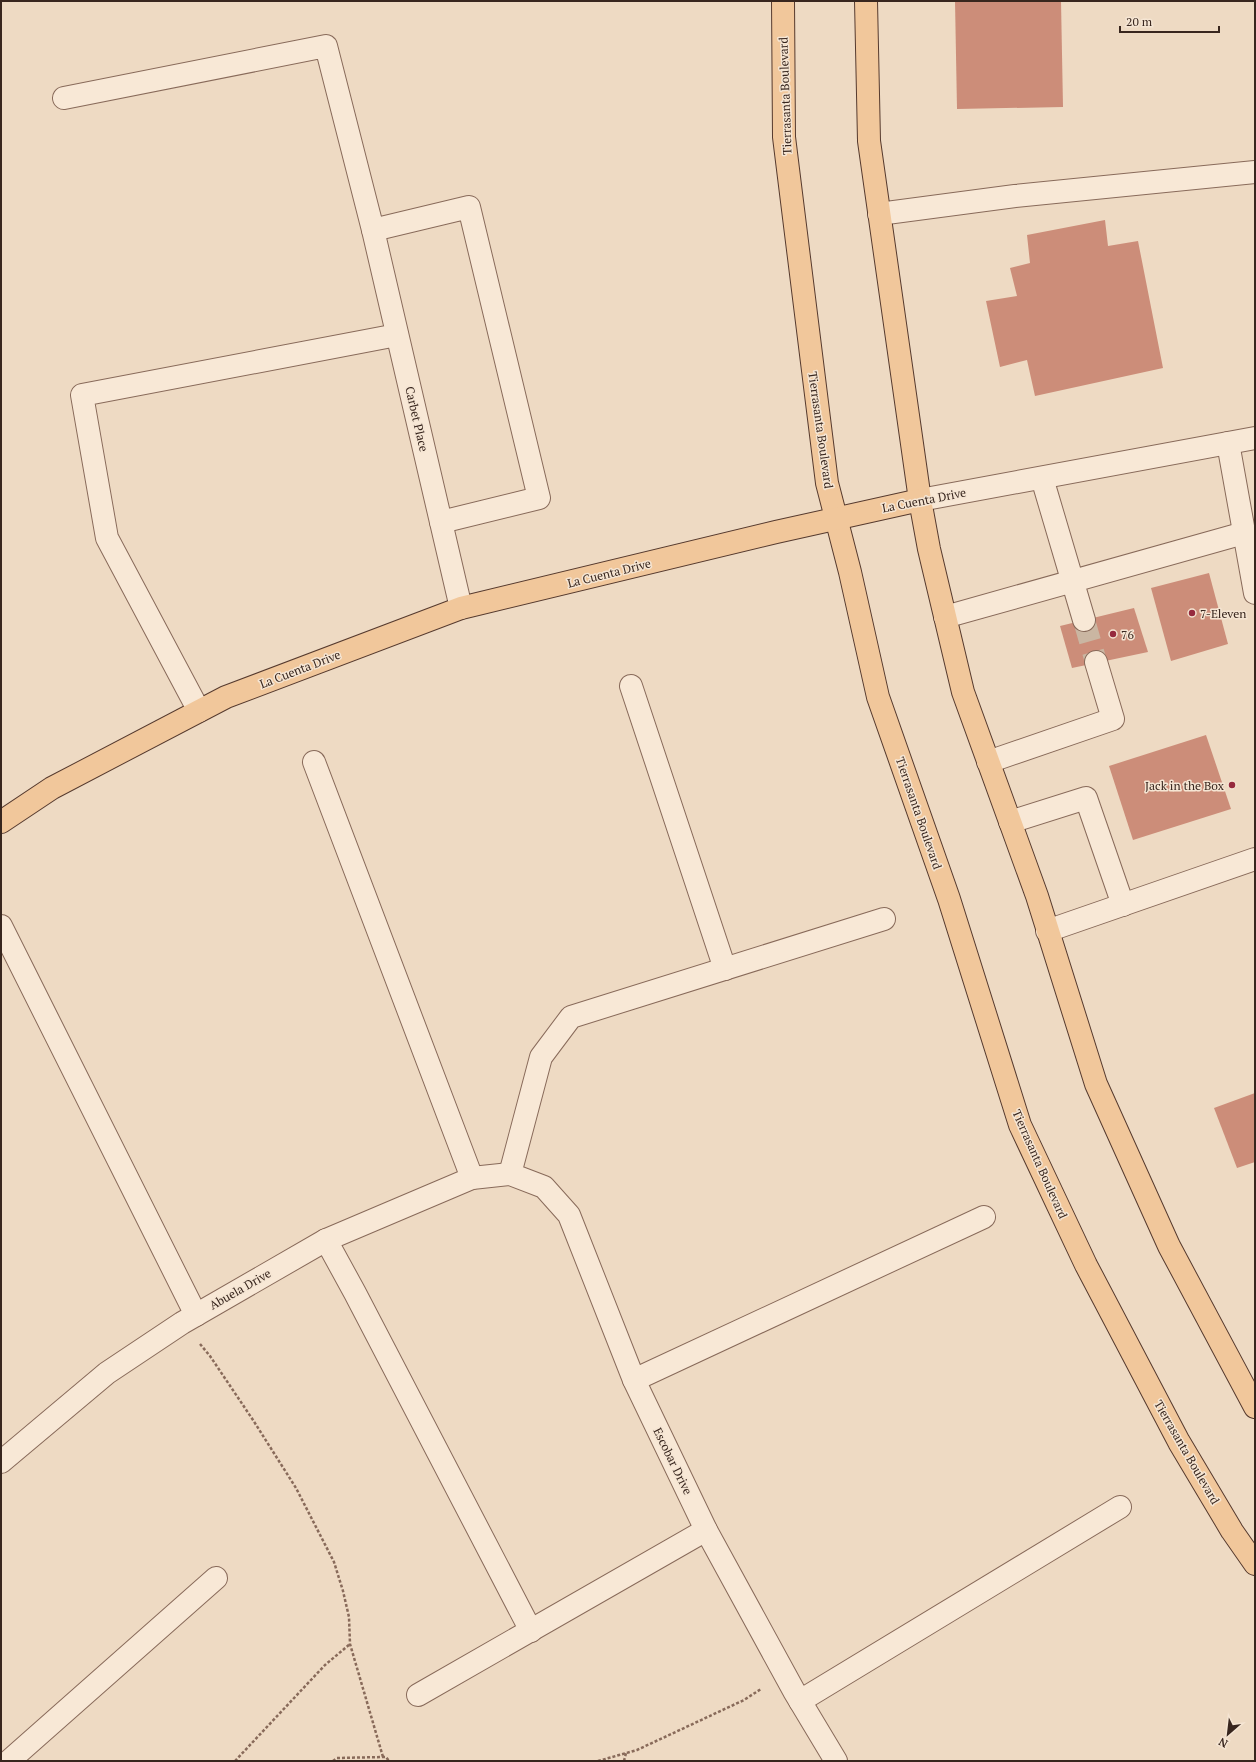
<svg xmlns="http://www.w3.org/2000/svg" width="1256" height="1762" font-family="'PT Serif',serif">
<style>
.building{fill:#cc8d79}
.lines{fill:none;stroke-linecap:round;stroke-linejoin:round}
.minor-tunnel{stroke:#cab6a2;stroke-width:22;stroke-dasharray:22 11;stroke-linecap:butt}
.minor-casing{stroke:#886a5a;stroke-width:24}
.major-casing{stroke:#563a2e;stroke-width:24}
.path{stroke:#886a5a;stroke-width:2.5;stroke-dasharray:3 2;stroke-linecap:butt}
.minor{stroke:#f8e8d6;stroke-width:22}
.major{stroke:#f1c79b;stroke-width:22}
.poi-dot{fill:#962a3e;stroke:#f5e5d3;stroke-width:1.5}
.labels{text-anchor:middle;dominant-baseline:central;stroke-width:3;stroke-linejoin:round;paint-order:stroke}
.street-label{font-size:12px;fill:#38261e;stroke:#f5e5d3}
.poi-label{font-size:12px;fill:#38261e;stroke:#f5e5d3;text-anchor:start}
</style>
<rect width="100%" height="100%" fill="#eedac3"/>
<!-- building -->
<g class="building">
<path d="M955,1H1061L1063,107L957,109Z"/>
<path d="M1105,220L1108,246L1138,241L1163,368L1035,396L1027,360L1000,367L986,301L1017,296L1010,268L1030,263L1027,235Z"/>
<path d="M1209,573L1228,644L1171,661L1151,588Z"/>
<path d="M1134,608L1148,652L1072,668L1060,626Z"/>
<path d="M1206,735L1231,809L1133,840L1109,766Z"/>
<path d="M1255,1093V1162L1237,1168L1214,1108Z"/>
</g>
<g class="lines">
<!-- minor-tunnel -->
<path class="minor-tunnel" d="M1084,620L1096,662"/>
<!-- minor casing -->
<g class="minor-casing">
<g id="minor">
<path d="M64,98L326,46L373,230L461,608"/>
<path d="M879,214L1015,196L1255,172"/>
<path d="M373,230L469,207L539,498L441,522"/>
<path d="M1228,443L1255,593"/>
<path d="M1042,478L1084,620"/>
<path d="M920,500L1255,438"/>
<path d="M945,617L1244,533"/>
<path d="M631,686L725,969"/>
<path d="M199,711L107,538L82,395L397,335"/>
<path d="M314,762L472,1178"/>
<path d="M988,762L1113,719L1096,662"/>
<path d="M1010,822L1086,798L1123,905"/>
<path d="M1,926L196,1315"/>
<path d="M1047,931L1255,859"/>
<path d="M510,1174L541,1057L571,1017L884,919"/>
<path d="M326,1240L355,1293L531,1631"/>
<path d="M634,1380L984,1217"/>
<path d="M1,1462L107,1373L182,1323L326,1240L472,1178L510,1174L544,1187L569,1215L634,1380L706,1530L794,1691L836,1761"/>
<path d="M418,1695L706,1530"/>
<path d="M800,1701L1120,1507"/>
<path d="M9,1761L216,1578"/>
</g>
</g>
<!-- major casing -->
<g class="major-casing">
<g id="major">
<path d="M783,1L784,137L827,483L850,572L878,697L949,899L1020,1125L1086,1265L1179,1442L1232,1531L1255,1564"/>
<path d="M866,1L869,141L920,500L929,549L963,692L1037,896L1096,1084L1169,1246L1255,1407"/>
<path d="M1,822L52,788L226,697L461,608L776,532L920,500"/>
</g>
</g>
<!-- path -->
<g class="path">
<path d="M200,1344L210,1356L253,1420L296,1488L334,1562L343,1591L349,1617L350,1644L383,1757"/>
<path d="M235,1761L325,1665L350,1644"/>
<path d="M333,1761L337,1758L383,1757H386L389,1761"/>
<path d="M598,1761L637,1750L744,1700L761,1689"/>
<path d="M624,1761L626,1753"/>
</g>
<!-- minor -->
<use href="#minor" class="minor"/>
<!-- major -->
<use href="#major" class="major"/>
</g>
<!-- markers -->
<g class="poi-dot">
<circle cx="1192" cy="613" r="4"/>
<circle cx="1113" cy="634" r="4"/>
<circle cx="1232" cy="785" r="4"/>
</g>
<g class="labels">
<!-- street labels -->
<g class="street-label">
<text transform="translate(785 96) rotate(-92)">Tierrasanta Boulevard</text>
<text transform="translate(417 419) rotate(77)">Carbet Place</text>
<text transform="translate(821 430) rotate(82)">Tierrasanta Boulevard</text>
<text transform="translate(924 500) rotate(-11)">La Cuenta Drive</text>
<text transform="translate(609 573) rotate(-14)">La Cuenta Drive</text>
<text transform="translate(300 669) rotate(-21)">La Cuenta Drive</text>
<text transform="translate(919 813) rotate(71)">Tierrasanta Boulevard</text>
<text transform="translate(1040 1164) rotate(66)">Tierrasanta Boulevard</text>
<text transform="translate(240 1289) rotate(-30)">Abuela Drive</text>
<text transform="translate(1187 1452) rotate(60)">Tierrasanta Boulevard</text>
<text transform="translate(673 1461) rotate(64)">Escobar Drive</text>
</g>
<!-- poi labels -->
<g class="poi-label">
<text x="1200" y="613">7-Eleven</text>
<text x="1121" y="634">76</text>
<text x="1224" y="785" text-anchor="end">Jack in the Box</text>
</g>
</g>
<!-- border -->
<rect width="1256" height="1762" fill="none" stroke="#38261e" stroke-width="4"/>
<!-- north arrow -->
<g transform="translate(1228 1734) rotate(208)" stroke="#f5e5d3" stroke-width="3" paint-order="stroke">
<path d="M0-3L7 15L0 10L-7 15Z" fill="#38261e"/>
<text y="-6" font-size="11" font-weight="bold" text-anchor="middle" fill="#38261e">N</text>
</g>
<!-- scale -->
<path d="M1120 26v6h99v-6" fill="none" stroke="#38261e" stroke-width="2"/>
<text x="1126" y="26" font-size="12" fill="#38261e" stroke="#f5e5d3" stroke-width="3" paint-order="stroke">20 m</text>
</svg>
